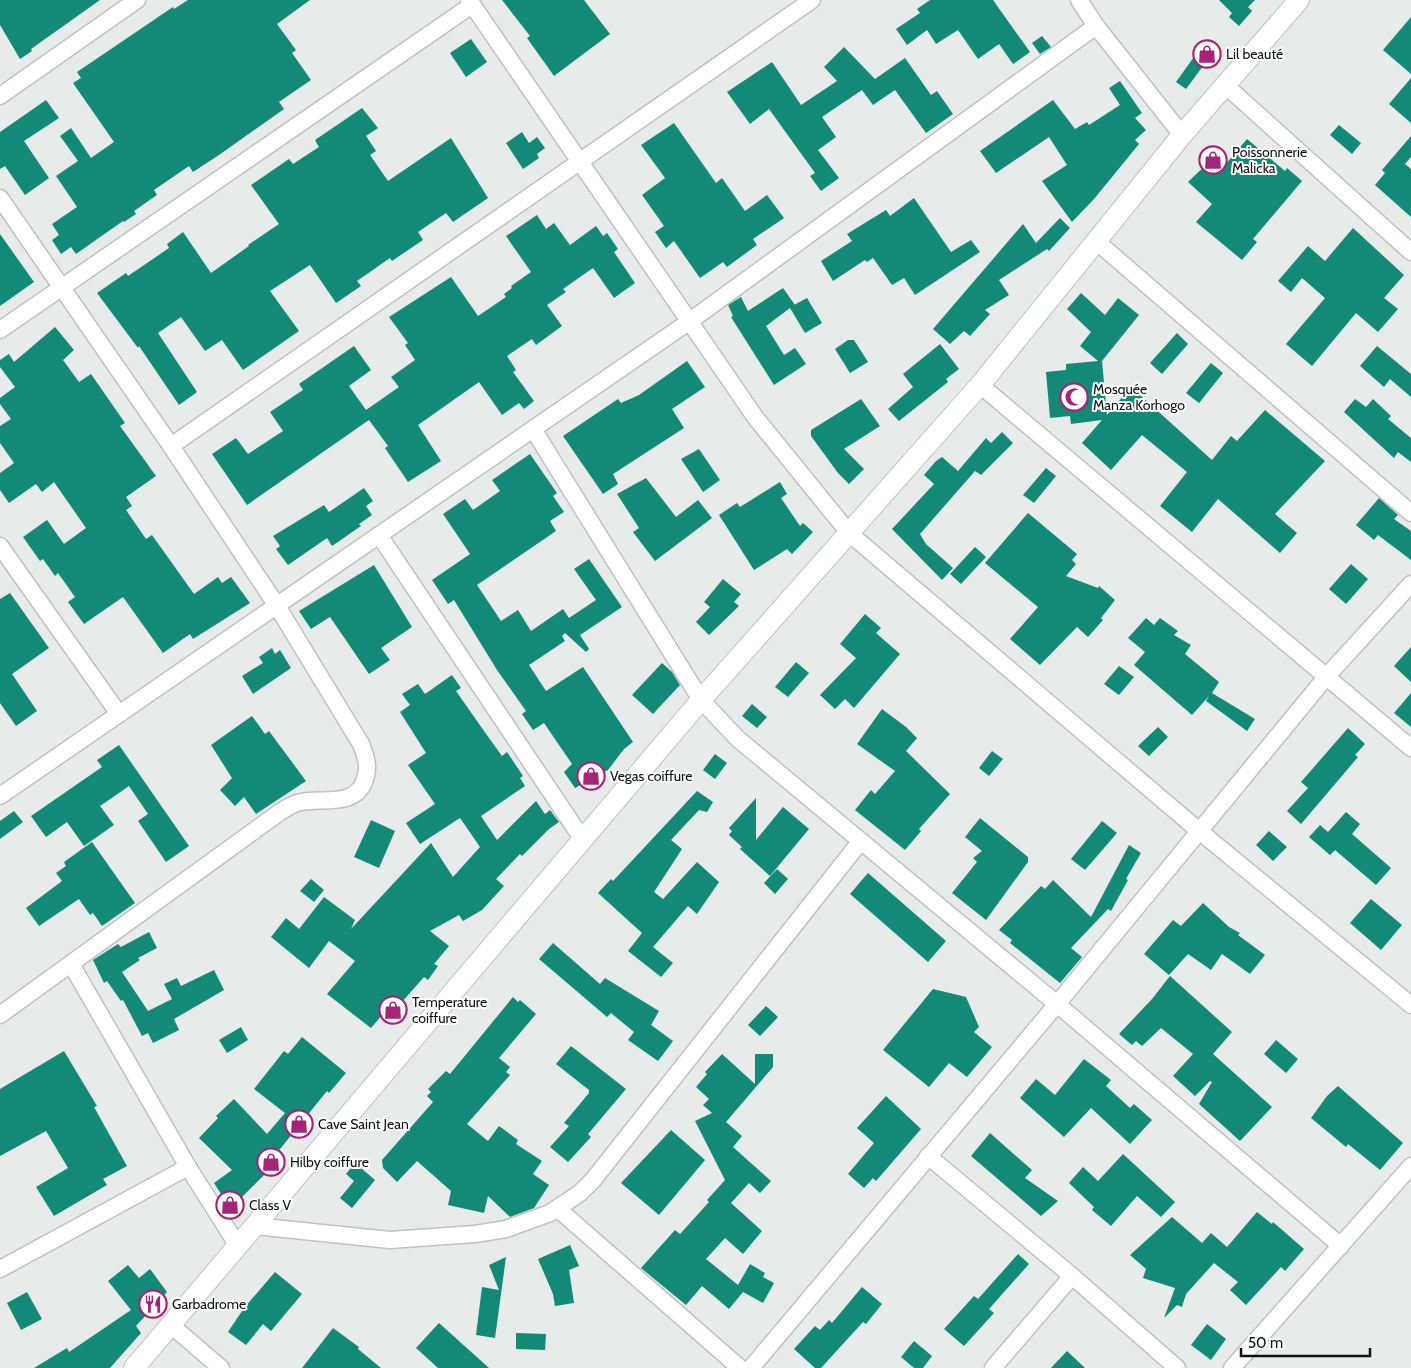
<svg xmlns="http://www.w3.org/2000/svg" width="1411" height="1368" font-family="Cabin,sans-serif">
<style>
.building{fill:#138a78}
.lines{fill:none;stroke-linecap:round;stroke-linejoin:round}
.minor-casing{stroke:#bec2c1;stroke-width:19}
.tertiary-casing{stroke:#bec2c1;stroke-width:22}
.minor{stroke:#fff;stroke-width:16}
.tertiary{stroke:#fff;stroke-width:20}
.labels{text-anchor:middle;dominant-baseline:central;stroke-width:4;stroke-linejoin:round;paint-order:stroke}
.poi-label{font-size:14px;fill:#0f1110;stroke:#fff;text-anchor:start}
</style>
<rect width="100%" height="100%" fill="#e7ebea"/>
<!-- building -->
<g class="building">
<path d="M0,0H100L31,49L32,51L20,59L0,25Z"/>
<path d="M188,0H310L277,24L296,50L292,53L311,80L279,102L284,109L219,155L193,172L189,166L154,190L157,195L134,211L136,214L124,222L123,221L76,254L71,247L61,254L52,240L59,235L52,224L77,207L56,176L78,161L60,136L71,128L91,158L114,142L73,83L81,78L77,72L173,7L174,9Z"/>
<path d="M502,0H584L610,34L554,76L527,38L530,36Z"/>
<path d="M930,0H993L1030,52L1013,64L999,44L978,59L958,30L936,44L927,30L907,45L896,29L920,13L917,9Z"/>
<path d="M1219,0H1255L1248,7L1252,11L1239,26L1229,17L1232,13Z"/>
<path d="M1411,17V74L1383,50Z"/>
<path d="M1042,36L1051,47L1040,54L1032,43Z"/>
<path d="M471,39L487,62L466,77L450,53Z"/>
<path d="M1204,43L1215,50L1186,89L1176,82Z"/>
<path d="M844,47L875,79L905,58L931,95L937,91L953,114L926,133L895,90L873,105L862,90L822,117L836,137L818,150L839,178L821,191L810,176L815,173L769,109L750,124L727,92L772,62L801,105L837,81L824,67Z"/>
<path d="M1411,78V123L1389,104Z"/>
<path d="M1120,81L1142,113L1135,118L1146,130L1135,140L1139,144L1094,199L1072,222L1042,181L1067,165L1049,137L996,173L980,151L1053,100L1075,129L1087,122L1089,125L1120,105L1109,88Z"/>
<path d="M46,100L59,118L24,141L49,178L25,195L5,166L0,169V132Z"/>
<path d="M362,108L378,128L366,136L376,151L370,155L388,181L451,138L488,198L453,222L446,213L418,232L423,240L392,261L390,258L357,281L361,286L336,303L310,265L270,291L299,331L243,370L222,340L205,351L181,317L158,333L197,392L179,405L139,346L138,348L97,293L126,273L128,276L169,248L167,244L183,232L211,273L249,246L248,245L279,224L251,185L289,159L293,164L319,147L315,140Z"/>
<path d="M674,123L716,183L722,178L745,211L767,195L784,218L753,239L757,245L727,267L723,262L700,278L674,241L666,248L655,232L664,226L642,195L665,178L641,145Z"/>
<path d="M1339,125L1361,143L1352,154L1330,135Z"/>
<path d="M522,132L529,143L537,137L545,148L537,154L539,158L523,169L506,143Z"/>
<path d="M1411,136V157L1405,164L1411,169V217L1375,185L1385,173L1382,170Z"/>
<path d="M1247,139L1285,171L1287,168L1302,181L1253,239L1257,242L1242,260L1196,222L1212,204L1188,182L1214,157L1224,166Z"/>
<path d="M914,198L951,252L971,240L980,252L915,295L904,278L892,285L873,258L867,262L865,260L833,281L821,261L852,241L847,234L886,210L890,216Z"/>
<path d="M537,215L546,229L554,223L570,245L596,226L603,236L607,233L618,249L614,252L635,283L614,298L593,268L563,289L566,292L547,305L562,326L536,345L532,339L507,356L516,370L513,372L534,401L524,409L519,403L502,415L479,382L418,425L441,461L408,482L385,448L388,446L369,420L247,505L212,454L236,438L248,454L283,431L270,412L303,390L299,384L354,346L371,370L349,386L366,410L399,387L391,377L415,360L405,345L408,343L389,317L451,277L478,316L506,297L504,294L512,288L511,286L531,272L506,236Z"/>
<path d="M1060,218L1070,228L1049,251L1047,249L999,280L1009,295L985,310L990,314L970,336L964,331L950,344L933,329L1023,224L1036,243Z"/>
<path d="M1353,228L1404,275L1384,298L1398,309L1378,332L1356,313L1312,366L1286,344L1325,298L1302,278L1291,292L1278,281L1308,246L1325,261Z"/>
<path d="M0,234L34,282L0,306Z"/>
<path d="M783,288L795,305L792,306L807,298L822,323L805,333L790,308L766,326L784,355L795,348L806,364L774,385L731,317L733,316L728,305L741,297L748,311Z"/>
<path d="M1081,293L1105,315L1118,298L1139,315L1102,361L1107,415L1131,387L1212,460L1231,436L1237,441L1265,410L1325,461L1275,514L1297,533L1280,553L1218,499L1192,532L1160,506L1187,472L1142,435L1111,470L1082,443L1102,420L1071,424L1070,416L1050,418L1046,372L1066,370V364L1098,361L1080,346L1091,332L1067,309Z"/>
<path d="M55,327L74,350L63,360L79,382L91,374L125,423L120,426L156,476L126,497L132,506L126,510L146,539L152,535L194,594L218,577L222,583L231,577L250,603L193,639L190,634L163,653L123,597L84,624L68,602L75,597L58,573L55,576L43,559L40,561L23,537L47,520L64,544L86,528L54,482L42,492L36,484L9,503L0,490V473L14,463L0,443V426L11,419L0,404V398L15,387L0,367V360L9,354L14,362Z"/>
<path d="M1177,333L1188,344L1162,374L1150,363Z"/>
<path d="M848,340H854L868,362L850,373L835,349Z"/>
<path d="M940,344L959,369L946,379L948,382L899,421L888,409L913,387L903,374Z"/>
<path d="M1377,346L1411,374V397L1390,379L1384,387L1360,366Z"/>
<path d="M687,361L705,387L672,409L684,428L613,474L618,484L603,494L563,436L618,399L621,403L639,395Z"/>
<path d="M1211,363L1223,373L1199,403L1186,393Z"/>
<path d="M861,399L880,426L844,449L864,469L849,484L838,473L811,436V430Z"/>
<path d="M1355,399L1366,407L1373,399L1391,416L1388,419L1411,438V462L1398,452L1394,458L1344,412Z"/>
<path d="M1002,432L1013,443L981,475L975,471L920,534L926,544L953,568L942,580L892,529L934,484L924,475L936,461L942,457L958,471L986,438L991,443Z"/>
<path d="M699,449L720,480L703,492L681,459Z"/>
<path d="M530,454L557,493L553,496L564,512L550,521L556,531L477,585L501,621L518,610L531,631L563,609L569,618L596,600L574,569L589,559L622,607L580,635L589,649L586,652L565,633L562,636L565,641L529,665L546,691L583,667L633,742L624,749L608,770L575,788L564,772L572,764L544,723L533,730L522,714L526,711L497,670L454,600L448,604L432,580L470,554L443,514L465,499L473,510L500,491L492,480Z"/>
<path d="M1046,468L1056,476L1034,503L1023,495Z"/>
<path d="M646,478L676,517L698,500L712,518L655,561L633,532L639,528L617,494Z"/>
<path d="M780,482L787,494L781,498L800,526L803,523L813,532L792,554L787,549L754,570L719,515L737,503L740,507Z"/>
<path d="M364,488L373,501L366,506L372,515L359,524L361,526L332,546L327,538L288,565L276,549L280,546L273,536L324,505L329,512Z"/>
<path d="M1379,498L1398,515L1394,519L1411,531V560L1378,535L1374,540L1356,525Z"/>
<path d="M1028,513L1077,554L1072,560L1076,564L1066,576L1098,588L1099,586L1115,600L1101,618L1103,620L1088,637L1077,627L1040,665L1010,639L1038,607L985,563Z"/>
<path d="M975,547L986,557L961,584L950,574Z"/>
<path d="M1351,564L1368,579L1346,604L1329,589Z"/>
<path d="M374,565L412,627L381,648L390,660L369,674L330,617L311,629L299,611Z"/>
<path d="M723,579L741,594L734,602L739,606L709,635L696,622L710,607L704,602Z"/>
<path d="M10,593L49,648L12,674L37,711L16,726L0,703V599Z"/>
<path d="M865,614L881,628L876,633L900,654L854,708L845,699L835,709L820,695L856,658L840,644Z"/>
<path d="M1146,618L1154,625L1160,618L1178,631L1174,635L1191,645L1185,654L1219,682L1212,693L1255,719L1247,731L1206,701L1209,696L1192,715L1134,665L1145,652L1128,638Z"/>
<path d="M1411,647V682L1394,666Z"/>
<path d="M272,648L275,654L280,650L291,668L253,694L242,676L263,663L259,657Z"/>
<path d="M796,662L809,673L788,697L775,687Z"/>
<path d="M662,663L672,672L680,685L653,714L632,695Z"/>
<path d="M1119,666L1134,677L1119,695L1104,684Z"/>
<path d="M452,675L461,688L456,691L484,731L502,756L507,752L523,776L520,778L525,786L481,816L497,840L536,801L545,814L550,810L559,822L549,829L522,856L520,854L496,879L504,886L482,910L463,921L459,915L430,931L449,946L434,964L438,966L428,980L424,977L401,1003L396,999L371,1028L327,994L355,961L329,941L309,968L271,937L286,918L299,929L324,897L355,920L351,929L431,843L453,877L480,847L460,818L420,844L406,823L435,804L408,765L426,753L400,712L410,705L402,694L418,684L425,694Z"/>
<path d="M1411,693V727L1394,713Z"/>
<path d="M752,704L767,717L757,728L742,716Z"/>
<path d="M882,709L906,727L917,738L906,751L950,794L919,829L921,831L905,850L855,810L871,790L875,794L895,771L857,744Z"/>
<path d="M252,716L265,734L269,731L306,781L256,814L244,797L235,806L220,790L232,778L211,745Z"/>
<path d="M1158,727L1168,737L1149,756L1138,746Z"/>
<path d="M1348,728L1365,744L1355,755L1358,757L1301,824L1287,811L1308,788L1301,782Z"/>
<path d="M119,745L189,846L166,862L138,821L148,814L129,786L100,806L114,825L84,846L67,822L46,837L31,816L102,767L97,760Z"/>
<path d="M992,751L1003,759L989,776L979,768Z"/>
<path d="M715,754L727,763L715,779L703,770Z"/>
<path d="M697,791L713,802L707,812L699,810L671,840L682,849L654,892L663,899L697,862L719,882L697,914L688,906L653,947L673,963L661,977L628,951L642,933L598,893L611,879L613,881Z"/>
<path d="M756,798V840L783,807L809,829L770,876L740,849L742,847L729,835L732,831L729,828Z"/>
<path d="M14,811L23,822L0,839V821Z"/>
<path d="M1346,812L1360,824L1352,834L1391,868L1376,885L1335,850L1330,855L1309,837L1320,825L1328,832Z"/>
<path d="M980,818L1028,857V862L986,920L952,893L977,862L973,858L982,851L965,837Z"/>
<path d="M371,820L395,831L379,868L354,857Z"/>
<path d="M1102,821L1117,833L1085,870L1071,859Z"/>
<path d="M1269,831L1287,847L1273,861L1256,845Z"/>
<path d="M92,842L135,903L102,926L93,913L90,915L79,899L39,926L26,908L62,881L56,873L66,866L64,862Z"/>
<path d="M1129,845L1141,853L1126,879L1128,880L1111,911L1108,909L1071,948L1082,957L1060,983L1010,943L1012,940L999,930L1041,886L1045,889L1053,880L1091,917Z"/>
<path d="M777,869L788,879L775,894L764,883Z"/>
<path d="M868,873L946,941L928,962L850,894Z"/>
<path d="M311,879L324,890L314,902L300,891Z"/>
<path d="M1371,899L1402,925L1381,950L1350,923Z"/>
<path d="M1203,903L1229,927L1240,933L1238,935L1265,955L1250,974L1222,954L1211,970L1188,954L1169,975L1144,954L1173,920L1181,926Z"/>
<path d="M149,932L157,948L138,958L140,960L122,972L148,1011L172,999L164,984L177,978L181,986L214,970L224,990L174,1019L179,1030L153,1043L148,1033L142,1036L123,1000L121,1001L107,981L104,983L93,960L118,944L121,947Z"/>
<path d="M553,943L600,984L605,978L659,1011L651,1025L673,1041L658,1061L628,1040L634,1032L611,1013L607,1017L539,959Z"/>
<path d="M1170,976L1232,1032L1213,1054L1272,1107L1240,1141L1199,1104L1212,1082L1210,1081L1195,1096L1173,1076L1193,1054L1161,1028L1142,1046L1136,1041L1132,1045L1119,1034L1152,999Z"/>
<path d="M933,989L966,997L979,1027L974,1032L992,1047L967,1077L949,1063L929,1087L883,1050Z"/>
<path d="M513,997L518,1002L520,1000L536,1014L499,1058L510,1067L506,1072L510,1075L467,1124L488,1141L499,1126L518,1140L516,1144L542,1161L533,1174L549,1185L534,1208L510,1217L488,1196L484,1213L448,1205L451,1191L417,1161L397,1182L383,1168L382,1160L433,1102L427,1096L431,1092L428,1089L446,1071L450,1074Z"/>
<path d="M766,1006L778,1017L760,1036L748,1025Z"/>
<path d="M241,1027L248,1040L227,1053L219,1040Z"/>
<path d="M302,1037L346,1073L329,1093L327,1091L276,1154L280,1159L230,1209L221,1200L223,1197L214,1183L232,1170L199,1138L218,1118L216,1116L234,1099L267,1134L285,1113L254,1089L284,1051L288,1054Z"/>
<path d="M1276,1040L1298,1059L1286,1073L1264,1054Z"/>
<path d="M571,1046L626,1089L588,1134L591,1137L568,1162L550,1147L569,1126L564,1123L589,1093V1090L556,1064Z"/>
<path d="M64,1051L97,1106L94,1107L127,1166L103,1179L107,1185L54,1216L36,1187L68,1168L46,1131L0,1156V1089Z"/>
<path d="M722,1054L755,1084V1054H773V1067L726,1122L742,1136L733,1147L771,1181L760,1193L749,1183L731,1203L762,1231L743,1254L725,1238L706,1259L738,1285L750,1264L765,1273L763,1277L774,1283L763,1303L743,1292L729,1309L702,1286L686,1305L641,1268L675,1230L680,1234L709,1202L707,1200L725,1180L695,1121L712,1113L703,1105L709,1099L696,1087L707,1074L705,1072Z"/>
<path d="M1084,1059L1111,1080L1106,1086L1130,1108L1134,1104L1152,1120L1130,1144L1091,1108L1064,1137L1020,1098L1036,1079L1055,1095Z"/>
<path d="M1338,1086L1403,1143L1380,1170L1348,1144L1346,1147L1311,1118L1327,1096Z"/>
<path d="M886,1096L921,1129L876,1181L873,1178L864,1188L848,1174L874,1143L857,1128Z"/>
<path d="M671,1130L705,1160L659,1215L621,1183Z"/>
<path d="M990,1133L1032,1170L1025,1178L1058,1201L1041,1216L971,1156Z"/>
<path d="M1123,1154L1175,1202L1161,1217L1137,1196L1111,1226L1092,1210L1094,1207L1069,1183L1083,1167L1098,1181Z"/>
<path d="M355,1163L375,1180L352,1208L340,1198L354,1181L346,1174Z"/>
<path d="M1257,1212L1272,1224L1273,1222L1304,1249L1285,1271L1281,1267L1246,1305L1230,1290L1238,1282L1214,1263L1186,1294L1182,1307L1177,1305L1164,1318L1175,1288L1143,1278L1146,1269L1130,1255L1172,1217L1202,1243L1211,1233L1227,1247Z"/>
<path d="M570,1245L579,1266L569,1270L574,1303L555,1306L553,1294L538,1259Z"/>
<path d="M1018,1254L1029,1264L989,1309L994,1313L964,1346L944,1329L974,1296L978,1299Z"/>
<path d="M506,1257L495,1338L476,1335L482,1287L499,1290L489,1265Z"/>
<path d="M128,1265L139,1278L150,1269L167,1292L136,1326L141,1333L110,1368H34L67,1348L69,1352L131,1310L108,1281Z"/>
<path d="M275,1272L302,1294L271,1331L263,1324L246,1345L228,1332L244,1308Z"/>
<path d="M862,1287L882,1304L866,1324L863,1322L821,1368H815L794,1349L815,1326L820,1330L829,1320L832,1323Z"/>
<path d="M27,1292L42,1319L21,1330L7,1303Z"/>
<path d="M439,1323L489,1368H438L416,1348Z"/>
<path d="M1207,1324L1226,1339L1211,1360L1191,1345Z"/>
<path d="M333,1328L359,1347L358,1349L381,1368H302Z"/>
<path d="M516,1333L546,1334L545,1350L516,1349Z"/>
<path d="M914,1341L932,1356L923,1368H914L901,1357Z"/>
<path d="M1067,1351L1085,1368H1051Z"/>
</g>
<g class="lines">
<!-- minor casing -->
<g class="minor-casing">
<g id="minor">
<path d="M469,0L755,417L849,533L1198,830L1411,1005"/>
<path d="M1079,0L1096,26L1182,135"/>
<path d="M1225,85L1411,252"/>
<path d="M0,96L137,0"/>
<path d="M0,198L171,446L277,606L361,744C366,757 370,768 364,782C353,809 319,796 297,803C291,805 285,809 280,812L0,1015"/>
<path d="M1096,241L1411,513"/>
<path d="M0,330L472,5"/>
<path d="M980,385L1411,748"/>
<path d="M533,429L701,700L738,739L1057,1004L1341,1246"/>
<path d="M171,446L812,0"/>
<path d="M379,535L583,840"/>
<path d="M0,546L119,714"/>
<path d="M0,796L690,321L1096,26"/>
<path d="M71,964L188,1167L238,1246"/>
<path d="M928,1156L1072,1276L1177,1368"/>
<path d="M558,1209L740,1368"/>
<path d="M254,1226L390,1240L475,1234L506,1229L550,1213L580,1193L593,1180L860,842"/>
<path d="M0,1269L188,1167"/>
<path d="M172,1326L221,1368"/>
<path d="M751,1368L1057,1004L1327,676L1411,584"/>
<path d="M993,1368L1072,1276"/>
<path d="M1232,1368L1411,1166"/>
</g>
</g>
<!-- tertiary casing -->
<g class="tertiary-casing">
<path id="tertiary" d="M134,1368L701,700L980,385L1182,135L1299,0"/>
</g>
<!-- minor -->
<use href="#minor" class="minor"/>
<!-- tertiary -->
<use href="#tertiary" class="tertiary"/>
</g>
<!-- icons -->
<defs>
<g id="shop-ring" transform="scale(1.4375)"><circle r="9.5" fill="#fff" stroke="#a42577" stroke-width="1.5"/><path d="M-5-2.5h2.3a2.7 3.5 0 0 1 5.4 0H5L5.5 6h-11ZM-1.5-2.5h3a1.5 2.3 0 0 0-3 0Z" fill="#a42577"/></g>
<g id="mosque-ring" transform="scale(1.4375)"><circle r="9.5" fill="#fff" stroke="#a42577" stroke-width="1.5"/><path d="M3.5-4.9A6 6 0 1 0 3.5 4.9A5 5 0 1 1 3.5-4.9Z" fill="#a42577"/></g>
<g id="restaurant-ring" transform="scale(1.4375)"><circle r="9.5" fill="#fff" stroke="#a42577" stroke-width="1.5"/><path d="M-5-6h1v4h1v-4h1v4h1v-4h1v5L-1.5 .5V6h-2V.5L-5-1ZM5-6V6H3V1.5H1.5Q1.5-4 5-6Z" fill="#a42577"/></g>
</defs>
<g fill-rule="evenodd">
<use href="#shop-ring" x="1207" y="54"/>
<use href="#shop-ring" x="1213" y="160"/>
<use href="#mosque-ring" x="1074" y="397"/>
<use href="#shop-ring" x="591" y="776"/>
<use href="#shop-ring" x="393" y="1010"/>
<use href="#shop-ring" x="299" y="1124"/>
<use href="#shop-ring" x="271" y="1162"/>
<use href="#shop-ring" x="230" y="1205"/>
<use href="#restaurant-ring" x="153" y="1304"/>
</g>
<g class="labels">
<!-- poi labels -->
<g class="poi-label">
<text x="1226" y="54">Lil beauté</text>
<text x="1232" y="152">Poissonnerie<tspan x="1232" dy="16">Malicka</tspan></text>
<text x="1093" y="389">Mosquée<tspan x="1093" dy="16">Manza Korhogo</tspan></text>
<text x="610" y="776">Vegas coiffure</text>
<text x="412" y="1002">Temperature<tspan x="412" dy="16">coiffure</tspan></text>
<text x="318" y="1124">Cave Saint Jean</text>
<text x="290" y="1162">Hilby coiffure</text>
<text x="249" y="1205">Class V</text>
<text x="172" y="1304">Garbadrome</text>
</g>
</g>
<!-- scale -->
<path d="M1241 1348v8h129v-8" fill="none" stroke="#0f1110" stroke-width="2.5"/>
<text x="1248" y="1348" font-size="15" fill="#0f1110" stroke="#ffffff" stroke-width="4" paint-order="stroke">50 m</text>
</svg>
